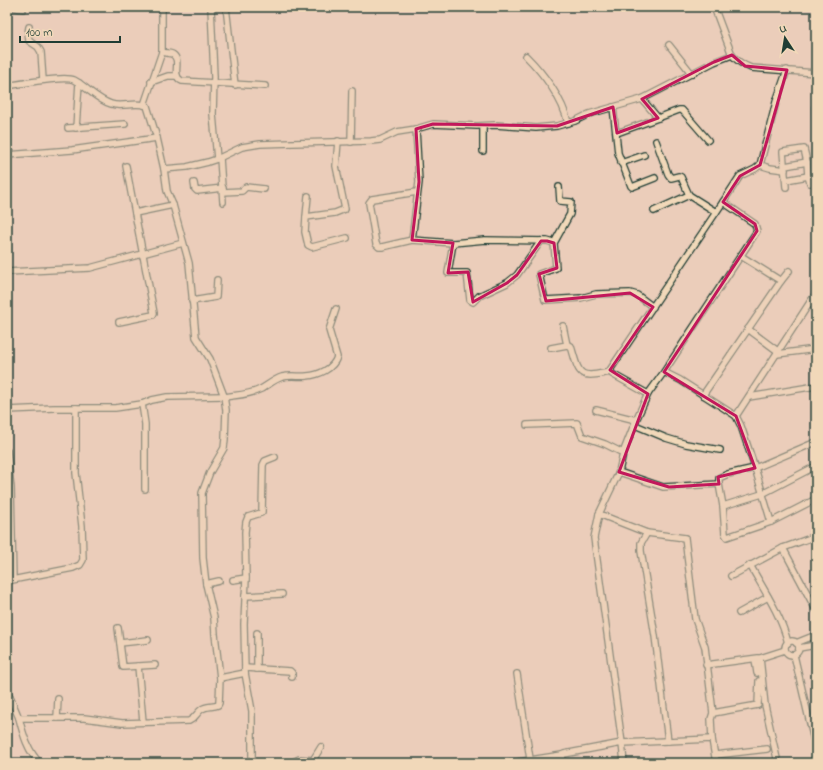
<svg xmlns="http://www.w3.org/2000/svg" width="823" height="770" font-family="'Indie Flower',sans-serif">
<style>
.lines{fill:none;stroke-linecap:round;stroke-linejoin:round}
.street-casing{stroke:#1f3d34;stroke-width:8}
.street{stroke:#f1d8b9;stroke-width:5.5}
.marked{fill:none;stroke:#c2185b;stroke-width:3;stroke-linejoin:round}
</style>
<rect width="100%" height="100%" fill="#ebcdba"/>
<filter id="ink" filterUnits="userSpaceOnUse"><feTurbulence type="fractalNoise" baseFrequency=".025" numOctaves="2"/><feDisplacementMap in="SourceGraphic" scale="8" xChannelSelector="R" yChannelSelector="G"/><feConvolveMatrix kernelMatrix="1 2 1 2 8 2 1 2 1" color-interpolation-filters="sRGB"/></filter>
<g filter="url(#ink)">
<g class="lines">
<!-- street casing -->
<g class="street-casing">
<g id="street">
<path d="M10,7L23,9"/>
<path d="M211,7L214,77L213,114L217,159"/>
<path d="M226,7L235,85"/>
<path d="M714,7L732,55C738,62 743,65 751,68L816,73"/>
<path d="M29,27L28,33L29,41L38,47L41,52L43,80"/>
<path d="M669,45L692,74"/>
<path d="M162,52C165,53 170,53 172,54C183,60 170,76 182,81L265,86"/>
<path d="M526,56C543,73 563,99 568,123"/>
<path d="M151,82L168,76H177"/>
<path d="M7,86C19,84 65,75 74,80C87,87 96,99 111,104C122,108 136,101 147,106L157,138L164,169L187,167L208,162L217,159L242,147L260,144L293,143L371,141L380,140L397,132L416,129L433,124L477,126L496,125L536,128L557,126L575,121L589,114L642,99L714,62L732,55"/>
<path d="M642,99L658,118L679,110H682L708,140"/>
<path d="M144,105L162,52V7"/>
<path d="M613,107L618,153L631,186L632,187L655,178"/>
<path d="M815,108L816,124"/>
<path d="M68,128L125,124"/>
<path d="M76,128L79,83"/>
<path d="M617,133L658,118"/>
<path d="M338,141L336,166L345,209L335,213L306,217L305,232L308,245L312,247L347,238"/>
<path d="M656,141L668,174L671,178L679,176L681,177L689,195L716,212"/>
<path d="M351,142L352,91"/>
<path d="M483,151V126"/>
<path d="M7,155L72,150L157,138"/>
<path d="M220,158L223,202"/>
<path d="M621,163L644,155"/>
<path d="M760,165L770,168L785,170"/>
<path d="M785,166L807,162"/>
<path d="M808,176L810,183"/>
<path d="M786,180L808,176L807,162L804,149L783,152L786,187"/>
<path d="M194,183L195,189L197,191L223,188"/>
<path d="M559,187L560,201L571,202L570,214L554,243L556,268L539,274L545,300L581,298L596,294L630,293L637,295L653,307"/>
<path d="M223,192L242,191L246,187L264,189"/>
<path d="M417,192L372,199L369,203L376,244L379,247H382L412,240L453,243L485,240L547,241L554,243"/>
<path d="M723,202L740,176L755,169L760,165L776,102L787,70"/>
<path d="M654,211L689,195"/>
<path d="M135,213L173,205"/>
<path d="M306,217L308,196"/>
<path d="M412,240L419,182L416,129"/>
<path d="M453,243L448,273H467L470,300L473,302L479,296L507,283L517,275L541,241"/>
<path d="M7,272L90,268L183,243"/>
<path d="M781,281L789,271"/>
<path d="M192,301L216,297L217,280"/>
<path d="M119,322L153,315L154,313L126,166"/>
<path d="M748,329L779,352"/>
<path d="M567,345L571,346C580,377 578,378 611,372"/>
<path d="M551,348L567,345L563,326"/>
<path d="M777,354L816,349"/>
<path d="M664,372L648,394L612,374L610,370L723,202L755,224L757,231L664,372L680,380L736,416"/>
<path d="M648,394L636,420L623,453L619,472L599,514L594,538L622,743L712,739L716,763"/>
<path d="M703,395L781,281L741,256"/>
<path d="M224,397C237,395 249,395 261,389C268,385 275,379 282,377C291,375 299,377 307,376C319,375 333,369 337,357L329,330L336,309"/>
<path d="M749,397L816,386"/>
<path d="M142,404L145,424V489"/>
<path d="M7,410L54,408H115L142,404L152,400L167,397L224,396"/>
<path d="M596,410L636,420"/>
<path d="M527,425L577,423L582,436L605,444L623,453"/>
<path d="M635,425L666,438L686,444L720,450"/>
<path d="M816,442L755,468L728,474L719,478V484L723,506L725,534L727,537L771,522L816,499"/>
<path d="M7,451L11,488L13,579"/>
<path d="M619,472L663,487L719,484"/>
<path d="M723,506L762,494L816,466"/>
<path d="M599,514L647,533L685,538L695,619L705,647L713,713L711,719L712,739"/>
<path d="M771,522L755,468L741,426L736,416L816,293"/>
<path d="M647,533L641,543V551L655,636L668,741"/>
<path d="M783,548L816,610"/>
<path d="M750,565C764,590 781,615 788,643"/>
<path d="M731,576L783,548L816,536"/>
<path d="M233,580L246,578"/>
<path d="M7,581L73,568L80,565L83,560L82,526L76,473V408"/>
<path d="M206,584L219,581"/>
<path d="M245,596L282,594"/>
<path d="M739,613L768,597"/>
<path d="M118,628L123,667L155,665"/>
<circle cx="792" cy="648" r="7"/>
<path d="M120,643L148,640"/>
<path d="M796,643L816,635"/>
<path d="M799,648L816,645"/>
<path d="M794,655L815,745L816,763"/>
<path d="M755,659L757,673"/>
<path d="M706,665L758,658"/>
<path d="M138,666L143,722"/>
<path d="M245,668L290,671L292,673V677"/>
<path d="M257,669V633"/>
<path d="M517,674L530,759"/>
<path d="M220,678L245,673"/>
<path d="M7,690L19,718H84L122,723L189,721C196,718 196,713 202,709C206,706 213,707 218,705L219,703L220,678L215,634L214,618L206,584L203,558L202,493L210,472L224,448L225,439L226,410L224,396L210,359L196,337L189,263L173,205L167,191L164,169"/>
<path d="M713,713L758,705L759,681"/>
<path d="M19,718C23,734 28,752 40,763"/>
<path d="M57,718L58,699"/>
<path d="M715,755L767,749"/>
<path d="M252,763V711L245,673L244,624L246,578L245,532L246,522L248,517L261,513L262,512L263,465L265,461L275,457"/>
<path d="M295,763V761L299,759L313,760L321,747"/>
<path d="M511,763L562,755"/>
<path d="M563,763L562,755L564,754L622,743L624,763"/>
<path d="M778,763L765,705L760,658L785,650"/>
</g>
</g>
<!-- street -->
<use href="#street" class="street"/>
</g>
</g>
<!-- marked area -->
<path d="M0 0H823V770H0ZM732,55L745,66L787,70L760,165L740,176L723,202L755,224L757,231L664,372L736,416L755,468L718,477L719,484L669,487L619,472L648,394L610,370L653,307L630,293L546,301L539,274L557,268L554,243L547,241H541L517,275L507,283L473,302L468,272L448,273L453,243L412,240L419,182L416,129L433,124L557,126L613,107L617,133L658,118L642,99L714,62Z" fill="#ebcdba" fill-opacity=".55" fill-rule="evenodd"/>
<path class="marked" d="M732,55L745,66L787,70L760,165L740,176L723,202L755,224L757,231L664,372L736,416L755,468L718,477L719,484L669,487L619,472L648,394L610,370L653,307L630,293L546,301L539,274L557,268L554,243L547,241H541L517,275L507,283L473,302L468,272L448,273L453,243L412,240L419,182L416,129L433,124L557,126L613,107L617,133L658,118L642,99L714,62Z"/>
<!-- margin -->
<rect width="823" height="770" fill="none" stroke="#f1d8b9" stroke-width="24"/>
<rect x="12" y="12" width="799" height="746" fill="none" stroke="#1f3d34" stroke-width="1.5" filter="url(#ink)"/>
<!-- north arrow -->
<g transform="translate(785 38) rotate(348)" stroke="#f1d8b9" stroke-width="3" paint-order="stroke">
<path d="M0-3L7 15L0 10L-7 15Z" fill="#1f3d34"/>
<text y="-6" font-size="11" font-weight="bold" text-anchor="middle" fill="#1f3d34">U</text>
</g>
<!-- scale -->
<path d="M20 36v6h100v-6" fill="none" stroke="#1f3d34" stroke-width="2"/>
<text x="26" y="36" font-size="12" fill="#1f3d34" stroke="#f1d8b9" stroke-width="3" paint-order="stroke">100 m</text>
</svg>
